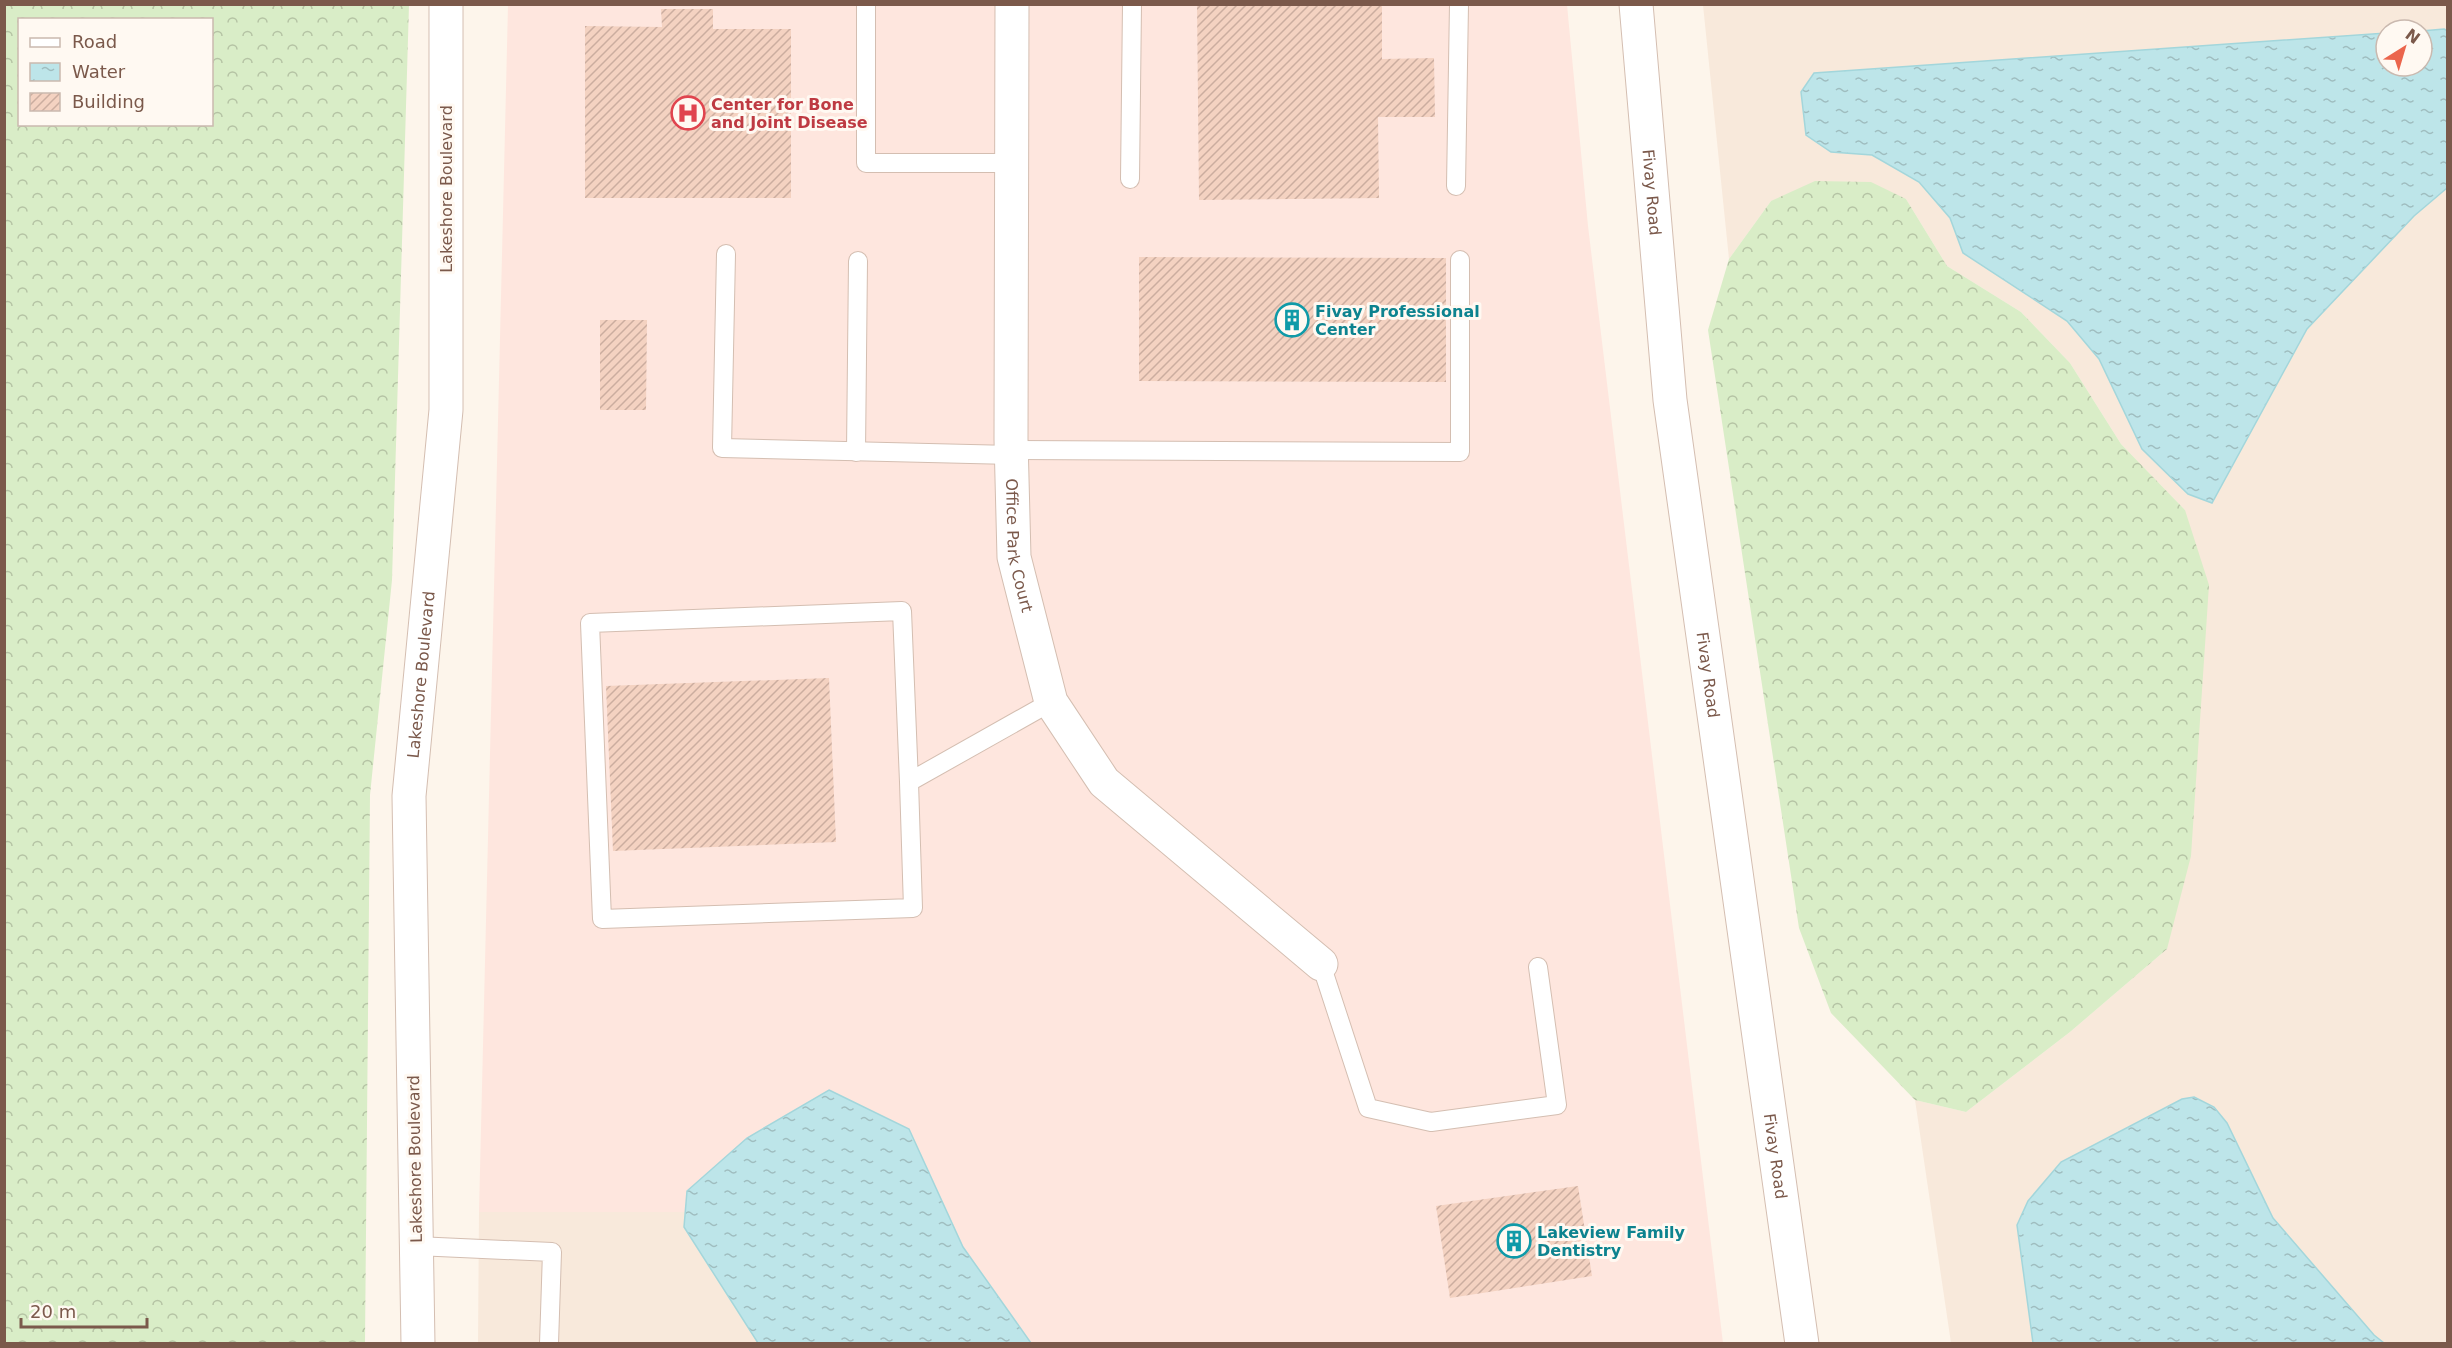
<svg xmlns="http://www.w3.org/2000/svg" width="2452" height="1348" font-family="'DejaVu Sans',sans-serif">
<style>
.residential{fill:#f8e9db;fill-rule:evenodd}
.commercial{fill:#fee6de}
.forest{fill:url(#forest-crowns);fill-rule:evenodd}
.water{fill:url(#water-ripples);stroke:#a3d6db;stroke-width:1.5}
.building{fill:url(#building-hatch)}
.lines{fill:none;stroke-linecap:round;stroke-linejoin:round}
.service-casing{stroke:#d4beb1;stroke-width:20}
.minor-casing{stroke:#d4beb1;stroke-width:35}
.tertiary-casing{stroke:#d4beb1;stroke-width:35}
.service{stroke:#fff;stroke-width:18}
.minor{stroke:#fff;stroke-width:33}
.tertiary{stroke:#fff;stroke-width:33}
.labels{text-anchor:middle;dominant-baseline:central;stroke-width:6;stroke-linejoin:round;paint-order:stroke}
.health-label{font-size:16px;font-weight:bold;fill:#be3a42;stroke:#fff9f2;text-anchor:start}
.street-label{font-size:16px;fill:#7b594b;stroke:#fff9f2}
.culture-label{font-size:16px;font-weight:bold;fill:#0d838f;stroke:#fff9f2;text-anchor:start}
</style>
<defs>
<pattern id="forest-crowns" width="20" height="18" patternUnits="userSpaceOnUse" patternTransform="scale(1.5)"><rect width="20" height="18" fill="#d9edc7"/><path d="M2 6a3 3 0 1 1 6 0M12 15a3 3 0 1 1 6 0" fill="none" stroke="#b5c3a4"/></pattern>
<pattern id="water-ripples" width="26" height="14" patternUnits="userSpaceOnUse" patternTransform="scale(1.5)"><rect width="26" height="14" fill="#bde5e9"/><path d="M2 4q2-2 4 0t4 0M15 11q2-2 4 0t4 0" fill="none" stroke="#9fbdbf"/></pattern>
<pattern id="building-hatch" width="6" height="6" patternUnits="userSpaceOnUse" patternTransform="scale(1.5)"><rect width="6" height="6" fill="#f4d2c1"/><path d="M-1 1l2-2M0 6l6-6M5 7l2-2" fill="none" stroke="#cbad9f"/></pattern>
</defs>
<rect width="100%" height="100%" fill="#fdf5eb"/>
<!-- residential -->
<g class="residential">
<path d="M1703,5H2447V1343H1951L1915,1100L1966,1112L2070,1032L2167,949L2185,510L2121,444L2070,363L2021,312L1947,266L1906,199L1771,201L1729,259ZM2386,30H2422V66H2386Z"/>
<path d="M479,1212H685L684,1227L758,1343L478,1344Z"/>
</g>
<!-- commercial -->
<path class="commercial" d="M508,5H1567L1588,226L1723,1343H1031L963,1247L909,1129L687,1191L685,1212H479Z"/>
<!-- forest -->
<g class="forest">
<path d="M5,4L409,5L392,580L370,795L365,1343H5ZM20,20H212V124H20Z"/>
<path d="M1815,181L1871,182L1906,199L1947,266L2021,312L2070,363L2121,444L2185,510L2209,585L2191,856L2167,949L2070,1032L1966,1112L1915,1100L1831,1013L1799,928L1708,330L1729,259L1771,201Z"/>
</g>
<!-- water -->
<g class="water">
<path d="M2444,29L2448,31L2447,188L2414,216L2307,329L2212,503L2188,494L2142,449L2099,359L2067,321L1963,253L1950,218L1919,182L1872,155L1831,152L1806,135L1801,92L1814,73L2386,33V66H2422V31Z"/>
<path d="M829,1090L909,1129L963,1247L1031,1343H758L684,1227L687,1191L747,1138Z"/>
<path d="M2194,1097L2214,1107L2227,1123L2273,1218L2374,1335L2384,1343H2033L2017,1225L2028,1201L2061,1162L2182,1099Z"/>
</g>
<!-- building -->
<g class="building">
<path d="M1197,4H1382V59L1434,58L1435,117H1378L1379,198L1199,200Z"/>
<path d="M661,9H713V29H791V198H585V26L662,27Z"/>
<path d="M1139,257L1446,258V382L1139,381Z"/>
<path d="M600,320H647L646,410H600Z"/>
<path d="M829,678L836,842L613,851L606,686Z"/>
<path d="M1578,1186L1592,1276L1450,1298L1436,1206Z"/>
</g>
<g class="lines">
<!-- service casing -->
<g class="service-casing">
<g id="service">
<path d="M866,4V163H1012"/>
<path d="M1130,179L1132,4"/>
<path d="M1456,186L1459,4"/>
<path d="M726,254L722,448L1012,455"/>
<path d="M1012,450L1460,452V260"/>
<path d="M856,452L858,261"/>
<path d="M909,782L913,908L602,919L590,623L902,611L909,782L1051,702"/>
<path d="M1321,964L1368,1108L1431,1122L1557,1105L1538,967"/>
<path d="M416,1246L552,1252L549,1344"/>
</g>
</g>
<!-- minor casing -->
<g class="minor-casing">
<g id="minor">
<path id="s1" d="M1012,4L1011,439L1014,557L1051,702L1104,782L1321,964"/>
<path id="s2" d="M418,1344L409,796L446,410V4"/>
</g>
</g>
<!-- tertiary casing -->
<g class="tertiary-casing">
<g id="tertiary">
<path id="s3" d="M1636,4L1670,400L1802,1344"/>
</g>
</g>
<!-- service -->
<use href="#service" class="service"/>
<!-- minor -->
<use href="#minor" class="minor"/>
<!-- tertiary -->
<use href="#tertiary" class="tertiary"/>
</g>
<!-- icons -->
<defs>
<g id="hospital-ring" transform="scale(1.725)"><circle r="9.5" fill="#fff9f2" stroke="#e0444e" stroke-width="1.5"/><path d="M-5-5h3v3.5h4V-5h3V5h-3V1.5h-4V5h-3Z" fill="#e0444e"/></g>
<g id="building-ring" transform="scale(1.725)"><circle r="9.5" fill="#fff9f2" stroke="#0f9aa8" stroke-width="1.5"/><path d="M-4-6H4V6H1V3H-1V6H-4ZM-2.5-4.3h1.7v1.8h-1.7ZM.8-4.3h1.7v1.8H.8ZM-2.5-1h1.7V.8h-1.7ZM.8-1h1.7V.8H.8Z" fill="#0f9aa8"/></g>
</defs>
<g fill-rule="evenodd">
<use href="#hospital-ring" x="688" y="113"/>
<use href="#building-ring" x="1292" y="320"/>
<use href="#building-ring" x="1514" y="1241"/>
</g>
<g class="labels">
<!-- health labels -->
<g class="health-label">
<text x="711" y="104">Center for Bone<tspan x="711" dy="18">and Joint Disease</tspan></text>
</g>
<!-- street labels -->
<g class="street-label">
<text transform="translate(446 189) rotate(-90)">Lakeshore Boulevard</text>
<text stroke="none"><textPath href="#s3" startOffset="189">Fivay Road</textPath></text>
<text stroke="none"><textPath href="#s1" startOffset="542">Office Park Court</textPath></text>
<text stroke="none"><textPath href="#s2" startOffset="670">Lakeshore Boulevard</textPath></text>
<text stroke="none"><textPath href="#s3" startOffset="675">Fivay Road</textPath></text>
<text stroke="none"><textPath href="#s3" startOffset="1161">Fivay Road</textPath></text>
<text transform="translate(415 1159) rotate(-91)">Lakeshore Boulevard</text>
</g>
<!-- culture labels -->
<g class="culture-label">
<text x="1315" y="311">Fivay Professional<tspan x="1315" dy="18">Center</tspan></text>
<text x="1537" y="1232">Lakeview Family<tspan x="1537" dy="18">Dentistry</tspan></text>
</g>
</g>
<!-- border -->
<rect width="2452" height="1348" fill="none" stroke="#7b594b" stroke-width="12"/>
<!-- legend -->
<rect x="18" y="18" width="195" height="108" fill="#fff9f2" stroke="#cab9af" stroke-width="1.5"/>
<rect x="30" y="38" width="30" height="9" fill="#ffffff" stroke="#cab9af" stroke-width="1.5"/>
<text x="72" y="48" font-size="18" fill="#7b594b">Road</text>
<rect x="30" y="63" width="30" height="18" fill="url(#water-ripples)" stroke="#cab9af" stroke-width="1.5"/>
<text x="72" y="78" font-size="18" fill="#7b594b">Water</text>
<rect x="30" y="93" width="30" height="18" fill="url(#building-hatch)" stroke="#cab9af" stroke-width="1.5"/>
<text x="72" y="108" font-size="18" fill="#7b594b">Building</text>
<!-- north arrow -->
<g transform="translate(2404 48) rotate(37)"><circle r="28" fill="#fff9f2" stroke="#cab9af" stroke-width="1.5"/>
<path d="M0-4.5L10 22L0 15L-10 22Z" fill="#eb654c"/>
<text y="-9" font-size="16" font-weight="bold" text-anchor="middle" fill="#7b594b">N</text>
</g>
<!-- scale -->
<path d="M21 1318v9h126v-9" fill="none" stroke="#7b594b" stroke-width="3"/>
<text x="30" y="1318" font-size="18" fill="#7b594b" stroke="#fff9f2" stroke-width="4.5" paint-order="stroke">20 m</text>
</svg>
